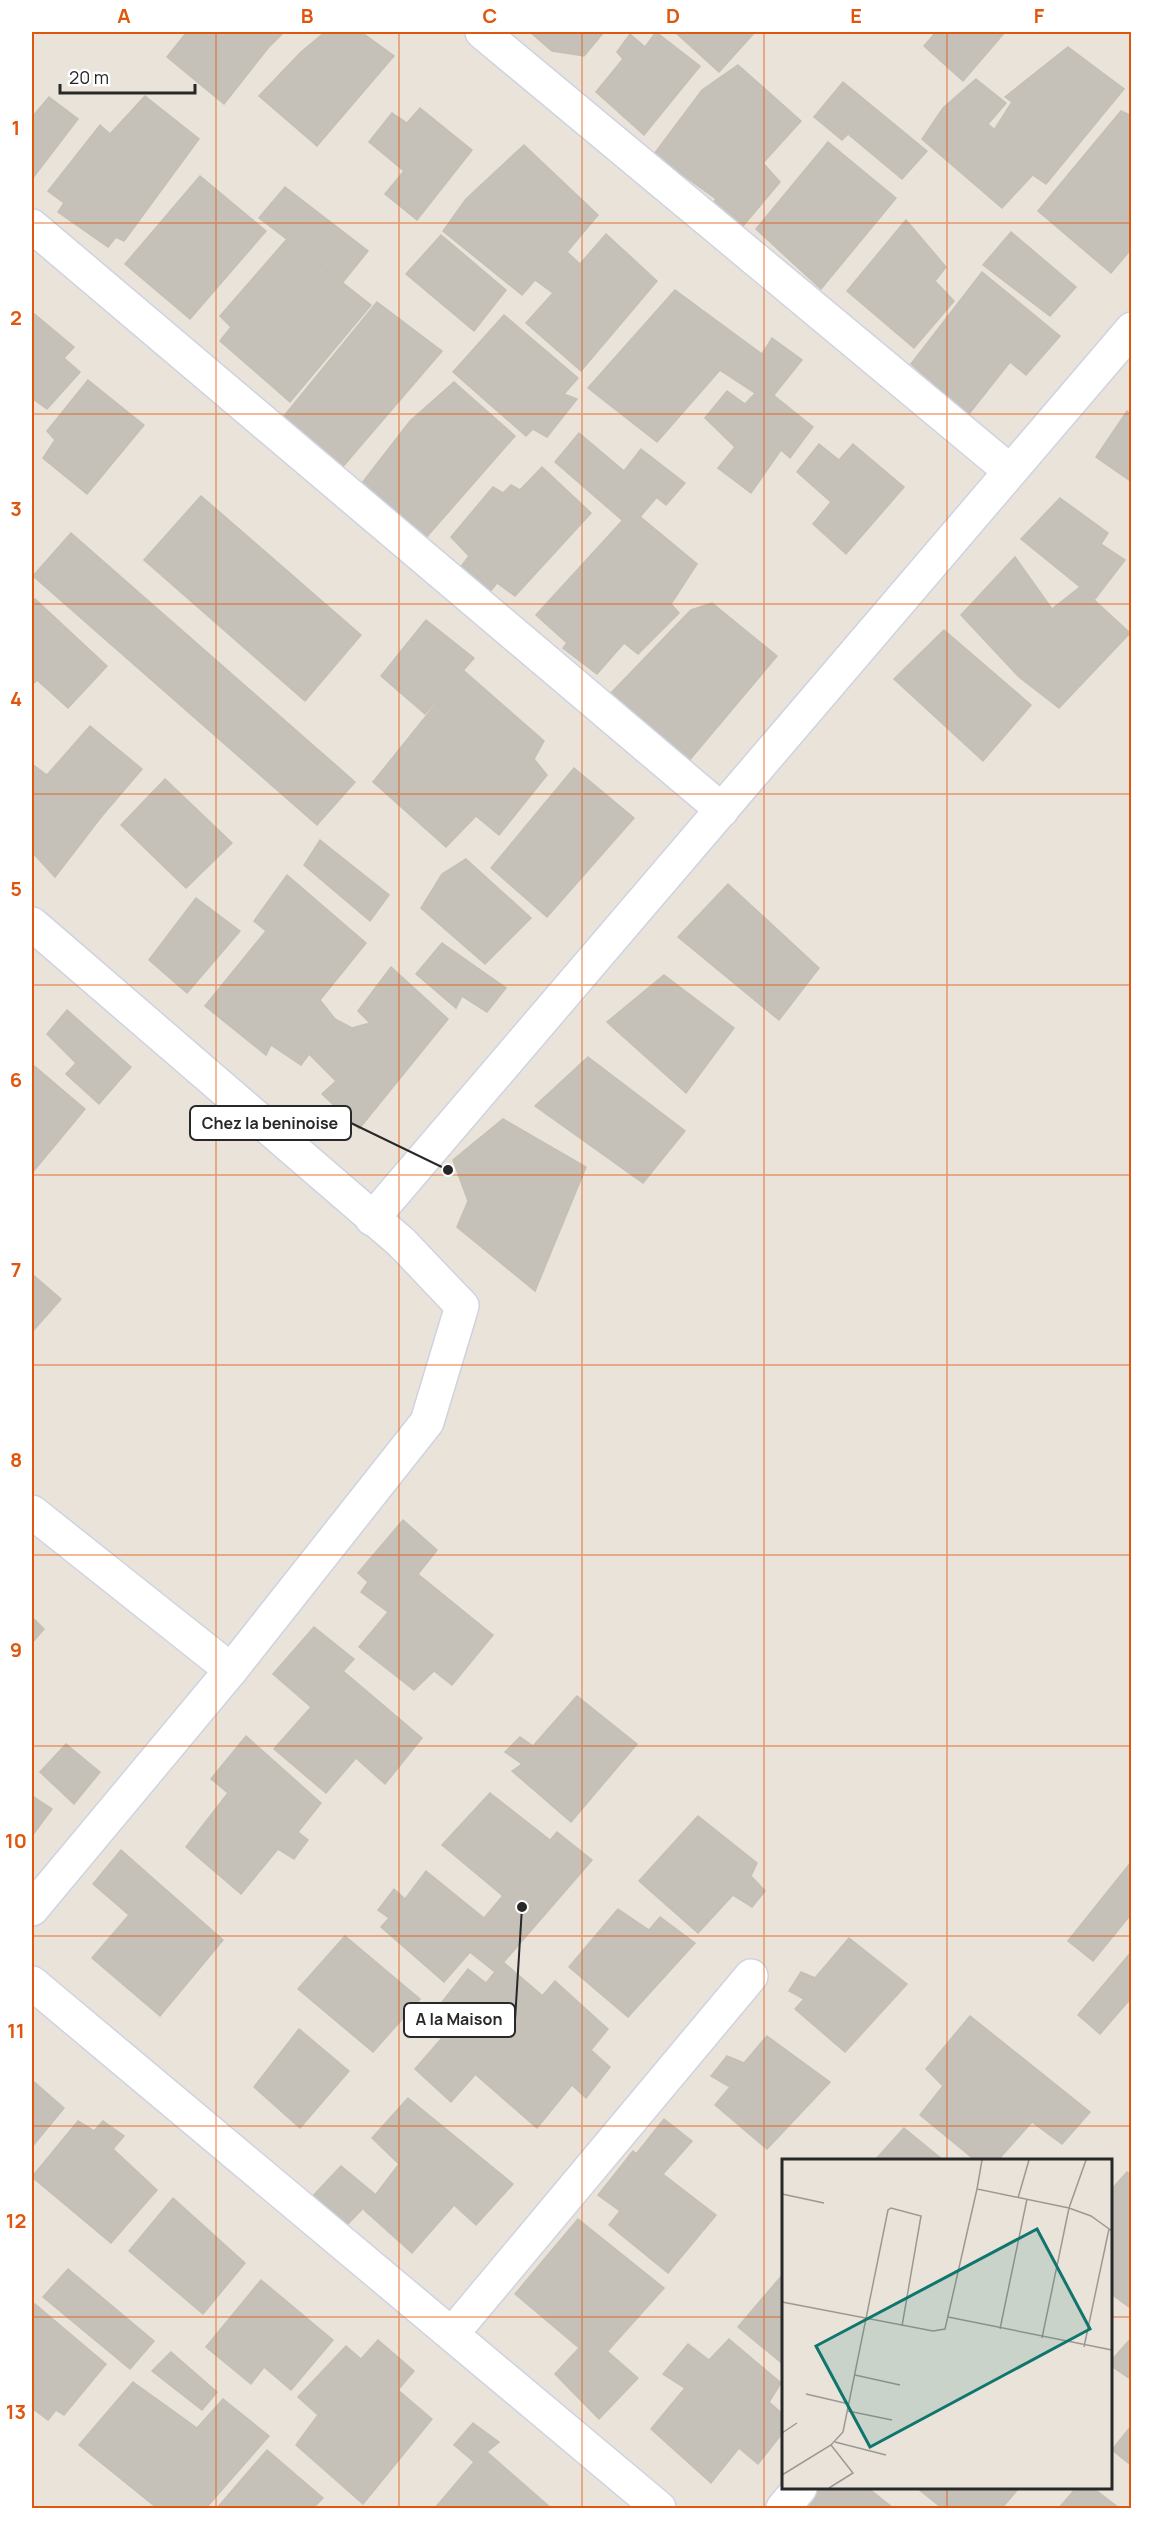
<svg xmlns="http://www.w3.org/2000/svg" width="1163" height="2540" font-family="Manrope,sans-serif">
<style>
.building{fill:#c5c1b9;stroke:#c5bfb4;stroke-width:1.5}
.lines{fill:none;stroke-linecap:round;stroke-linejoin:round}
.minor-casing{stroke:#cfd3e1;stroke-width:36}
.tertiary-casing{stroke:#cfd3e1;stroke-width:36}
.minor{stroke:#fff;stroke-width:33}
.tertiary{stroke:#fff;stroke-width:33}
.grid{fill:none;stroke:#de570d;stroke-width:1.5;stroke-opacity:0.55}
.inset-road{fill:none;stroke:#9c9893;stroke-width:1.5}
.view{fill:#0f766e;fill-opacity:0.15;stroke:#0f766e;stroke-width:3}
.inset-edge{fill:none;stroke:#282828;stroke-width:3}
.leader{fill:none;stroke:#282828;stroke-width:2}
.callout-dot{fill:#282828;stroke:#fff;stroke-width:2}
.callout{fill:#fff;stroke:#282828;stroke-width:2}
.callout-label{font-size:16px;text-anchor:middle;font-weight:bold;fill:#282828}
.neatline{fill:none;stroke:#de570d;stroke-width:2}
.grid-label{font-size:20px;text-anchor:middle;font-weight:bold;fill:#de570d}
</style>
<rect width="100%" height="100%" fill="#eae3da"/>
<!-- building -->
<g class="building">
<path d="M187,32H284L268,48L224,104L167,57Z"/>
<path d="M325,32H361L394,56L317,146L259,96L301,52Z"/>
<path d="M530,32H604L584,56L552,51Z"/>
<path d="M656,32L700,66L644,135L596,92L623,59L617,52L630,34L645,47Z"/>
<path d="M675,32H755L719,72Z"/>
<path d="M936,32H1005L963,81L924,46Z"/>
<path d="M1068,47L1124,89L1046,184L1033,175L1039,168L994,130L1012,102L1005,97Z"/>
<path d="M738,65L801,121L763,163L780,182L738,232L710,208L716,199L654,154L702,90Z"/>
<path d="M976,79L1006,103L988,124L1039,168L1002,208L922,139L943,108Z"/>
<path d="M843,82L927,151L902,179L848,134L842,140L814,117Z"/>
<path d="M145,96L199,139L124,241L116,237L108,247L58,212L64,203L48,191L100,125L110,134Z"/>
<path d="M49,97L78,119L32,179V115L33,116Z"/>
<path d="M420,108L472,150L417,220L385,194L404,171L369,142L392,113L407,123Z"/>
<path d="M1121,111L1132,116V248L1111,273L1038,211Z"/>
<path d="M828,142L896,198L821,289L756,229Z"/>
<path d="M524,145L598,215L567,252L580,264L606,234L657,281L581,371L526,323L553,293L535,280L522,295L443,231L466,199Z"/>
<path d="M200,176L266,231L190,319L125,264Z"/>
<path d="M285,187L368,251L343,282L259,218Z"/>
<path d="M906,220L946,267L935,281L954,301L914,348L847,291Z"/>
<path d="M1011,232L1076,287L1050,316L983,265Z"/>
<path d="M441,235L506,290L474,331L406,274Z"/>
<path d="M287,239L371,305L290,402L220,341L231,327L220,316Z"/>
<path d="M982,272L1060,336L1026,375L1010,362L969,414L911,364Z"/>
<path d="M675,290L762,354L772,338L802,360L774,395L762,386L755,393L720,370L657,442L588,388Z"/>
<path d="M377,302L442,351L340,470L295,437L299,430L284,416Z"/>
<path d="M32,312L74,347L64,358L80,372L47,409L32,398Z"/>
<path d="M504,315L578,378L564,394L577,399L547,437L533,429L526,436L453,372Z"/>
<path d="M88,380L144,425L87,494L43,458L55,440L47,431Z"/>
<path d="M454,382L515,436L424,540L359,487L410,421Z"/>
<path d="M762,386L813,427L790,458L781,450L751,493L718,468L735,447L705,418L727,391L745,404Z"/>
<path d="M1127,411L1132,415V482L1096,457Z"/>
<path d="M579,433L656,498L640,517L632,510L622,520L555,462Z"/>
<path d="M819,444L839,460L853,444L904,487L846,554L813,524L831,502L797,472Z"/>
<path d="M641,449L685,483L666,505L624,471Z"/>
<path d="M542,467L591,513L515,596L497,583L489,593L460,568L469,556L451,537L493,487L503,493L511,485L520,490Z"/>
<path d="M201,496L361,635L305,701L144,560Z"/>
<path d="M1060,498L1108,533L1101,544L1125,560L1095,599L1021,539Z"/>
<path d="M632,510L697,564L671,604L679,613L638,654L624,643L597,674L563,648L567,643L536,615Z"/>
<path d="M71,533L355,782L317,825L33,576Z"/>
<path d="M1015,557L1052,609L1080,587L1130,633L1059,708L1019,677L961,615Z"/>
<path d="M35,599L107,666L68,708L37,680L32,685V602Z"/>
<path d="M712,603L777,656L688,762L611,693L691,610Z"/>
<path d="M426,620L474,658L425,714L381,676Z"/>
<path d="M944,630L1031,705L983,761L894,679Z"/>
<path d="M463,670L544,741L534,759L547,775L499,835L476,816L446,847L373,782Z"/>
<path d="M90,726L142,769L102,816L47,775Z"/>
<path d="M32,764L102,816L55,877L32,852Z"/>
<path d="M574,768L634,818L547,917L491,868Z"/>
<path d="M165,779L232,843L186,888L121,825Z"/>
<path d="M320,840L389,895L370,921L304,865Z"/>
<path d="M466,859L531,918L485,964L421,908L442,874Z"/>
<path d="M287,875L366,943L320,1000L335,1019L301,1065L271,1045L266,1055L205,1006L266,931L254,921Z"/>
<path d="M728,884L819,968L779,1020L678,937Z"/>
<path d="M196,898L240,931L187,993L149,960Z"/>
<path d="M442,943L506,988L487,1012L462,996L456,1008L416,974Z"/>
<path d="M391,967L448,1019L359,1129L322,1094L336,1081L310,1055L335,1019L352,1028L370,1023L358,1011Z"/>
<path d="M664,975L734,1028L686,1093L607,1022Z"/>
<path d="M67,1010L131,1067L99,1104L66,1074L76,1063L47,1034Z"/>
<path d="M588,1057L685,1131L643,1183L535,1106Z"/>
<path d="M32,1064L85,1109L32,1173Z"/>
<path d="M503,1119L586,1167L535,1291L457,1227L468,1201L453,1160Z"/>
<path d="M32,1274L61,1299L32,1332Z"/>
<path d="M403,1520L437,1550L388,1612L361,1592L368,1582L358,1573Z"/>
<path d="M419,1575L493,1635L452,1685L434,1671L414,1690L359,1647Z"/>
<path d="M32,1617L44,1629L32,1643Z"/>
<path d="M314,1627L354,1659L311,1707L273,1674Z"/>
<path d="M343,1671L422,1738L385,1784L356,1758L326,1793L274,1749Z"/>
<path d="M577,1696L637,1744L571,1822L512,1771L522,1764L505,1752L520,1737L533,1746Z"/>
<path d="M246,1736L321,1803L298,1832L308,1840L294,1859L278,1849L241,1894L186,1847L228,1793L211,1779Z"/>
<path d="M66,1744L100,1772L74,1804L40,1772Z"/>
<path d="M490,1793L550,1840L503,1896L442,1845Z"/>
<path d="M32,1796L52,1809L32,1836Z"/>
<path d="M698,1816L757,1863L751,1876L765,1891L752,1907L733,1895L698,1933L639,1881Z"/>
<path d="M557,1832L592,1860L495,1972L461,1945Z"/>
<path d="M121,1850L223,1940L160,2016L92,1958L129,1915L93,1884Z"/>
<path d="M1132,1861V1913L1093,1961L1068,1941Z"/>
<path d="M426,1871L484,1918L461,1945L470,1952L444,1982L381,1927L389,1918L378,1910L394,1889L405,1899Z"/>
<path d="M618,1909L649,1930L660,1917L695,1943L628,2017L569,1967Z"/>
<path d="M345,1936L420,1999L373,2052L298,1989Z"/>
<path d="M849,1938L907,1984L845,2052L795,2009L804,1999L789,1991L801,1972L815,1978Z"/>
<path d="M1132,1951V1997L1100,2034L1078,2015Z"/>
<path d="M503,1962L544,1997L451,2102L415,2069L461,2016L442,2002L468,1969L486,1983Z"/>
<path d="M555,1981L608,2029L591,2050L610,2067L586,2098L572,2085L537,2128L475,2074Z"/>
<path d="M970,2016L1090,2112L1062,2144L1032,2122L998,2160H975L920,2115L943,2086L926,2069Z"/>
<path d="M299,2029L349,2071L300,2128L254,2087Z"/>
<path d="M767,2036L830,2082L767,2149L715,2105L730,2087L711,2076L727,2056L744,2063Z"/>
<path d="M32,2080L64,2108L32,2147Z"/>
<path d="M408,2098L513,2184L476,2225L454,2205L412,2253L364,2210L399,2164L372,2138Z"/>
<path d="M664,2119L692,2141L663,2174L636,2154Z"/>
<path d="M78,2121L94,2131L103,2121L124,2136L113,2149L157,2190L111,2243L32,2177Z"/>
<path d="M904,2128L943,2160H875Z"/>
<path d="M633,2151L716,2215L668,2273L609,2225L620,2211L598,2195Z"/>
<path d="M341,2166L376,2195L343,2229L310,2199Z"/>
<path d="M1127,2172L1132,2176V2309L1110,2293V2191Z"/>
<path d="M173,2198L245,2263L203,2314L129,2251Z"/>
<path d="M578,2219L664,2288L597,2363L515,2294Z"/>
<path d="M68,2269L154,2341L130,2369L43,2297Z"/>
<path d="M784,2273V2365L738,2327Z"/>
<path d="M261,2280L333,2340L291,2390L264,2367L251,2384L206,2347Z"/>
<path d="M35,2304L106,2364L64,2415L56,2410L48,2420L32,2408V2396L35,2392L32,2389V2308Z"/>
<path d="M1132,2337V2380L1110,2365V2362Z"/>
<path d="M729,2339L781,2383L769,2402L784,2415V2431L758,2464L739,2448L711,2483L651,2429L685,2388L663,2374L688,2344L709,2360Z"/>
<path d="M378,2340L414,2371L398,2390L432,2419L363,2504L296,2445L318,2415L298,2397L346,2346L361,2359Z"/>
<path d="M579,2348L597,2363L607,2351L638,2378L599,2419L555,2374Z"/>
<path d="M171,2352L217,2392L202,2410L152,2371Z"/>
<path d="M133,2382L197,2428L223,2399L269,2436L206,2508H157L79,2445Z"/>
<path d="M473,2423L499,2442L487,2452L551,2508H435L474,2462L454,2445Z"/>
<path d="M1132,2425V2466L1112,2450Z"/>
<path d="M267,2450L323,2498L313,2508H217Z"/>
<path d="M821,2488H868L893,2508H804Z"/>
<path d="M917,2488H1019L1002,2508H942Z"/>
<path d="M1076,2488H1093L1119,2508H1059Z"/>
</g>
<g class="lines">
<!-- minor casing -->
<g class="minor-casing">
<g id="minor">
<path d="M482,32L1010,471"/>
<path d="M32,226L722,810"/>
<path d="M372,1219L1132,329"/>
<path d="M32,1512L231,1670"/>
<path d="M32,1983L659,2508"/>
<path d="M452,2334L751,1976"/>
<path d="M783,2508L800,2488"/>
</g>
</g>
<!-- tertiary casing -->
<g class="tertiary-casing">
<path id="tertiary" d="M32,924L401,1242L462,1306L427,1422L231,1670L32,1909"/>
</g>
<!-- minor -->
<use href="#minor" class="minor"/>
<!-- tertiary -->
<use href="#tertiary" class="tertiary"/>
</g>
<!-- grid -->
<path class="grid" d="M216,32V2508M399,32V2508M582,32V2508M764,32V2508M947,32V2160M32,223H1132M32,414H1132M32,604H1132M32,794H1132M32,985H1132M32,1175H1132M32,1365H1132M32,1555H1132M32,1746H1132M32,1936H1132M32,2126H1132M32,2317H784M1110,2317H1132M947,2488V2508"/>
<!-- overview -->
<g transform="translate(782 2159)">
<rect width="330" height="330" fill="#eae3da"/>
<path class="inset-road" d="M200,1L195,30L287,49L309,57L330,72M0,35L42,44M236,39L247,1M0,143L151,172L163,170L195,30M166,158L330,191M218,170L245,40M260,179L287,49L304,1M302,188L327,70M73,216L118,226M24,235L67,245M66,252L110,261M0,274L15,264M53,283L104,296M0,316L49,286L61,273L106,51L109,49L139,57L120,167M47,329L71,314L49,286"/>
<path class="view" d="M255,70L308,170L88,288L34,187Z"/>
<rect width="330" height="330" class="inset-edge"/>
</g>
<!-- callouts -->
<path class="leader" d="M448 1170L351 1123M522 1907L515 2020"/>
<g class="callout-dot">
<circle cx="448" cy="1170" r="6"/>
<circle cx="522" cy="1907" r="6"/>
</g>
<g class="callout">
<rect x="190" y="1106" width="161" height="34" rx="6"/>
<rect x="404" y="2003" width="111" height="34" rx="6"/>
</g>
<g class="callout-label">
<text x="270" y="1129">Chez la beninoise</text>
<text x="459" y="2025">A la Maison</text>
</g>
<!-- border -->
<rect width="1163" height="2540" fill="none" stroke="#ffffff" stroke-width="66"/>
<!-- scale -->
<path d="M60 84v9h135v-9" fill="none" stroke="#282828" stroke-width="3"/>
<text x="69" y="84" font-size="18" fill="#282828" stroke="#ffffff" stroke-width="4.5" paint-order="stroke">20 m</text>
<rect x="33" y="33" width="1097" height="2474" class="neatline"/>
<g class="grid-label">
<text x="124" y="23">A</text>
<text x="307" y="23">B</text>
<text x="490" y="23">C</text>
<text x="673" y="23">D</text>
<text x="856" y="23">E</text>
<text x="1039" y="23">F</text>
<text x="16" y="135">1</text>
<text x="16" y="325">2</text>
<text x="16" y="516">3</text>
<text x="16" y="706">4</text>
<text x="16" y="896">5</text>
<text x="16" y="1087">6</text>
<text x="16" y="1277">7</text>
<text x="16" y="1467">8</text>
<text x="16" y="1657">9</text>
<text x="16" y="1848">10</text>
<text x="16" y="2038">11</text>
<text x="16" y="2228">12</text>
<text x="16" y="2419">13</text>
</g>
</svg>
